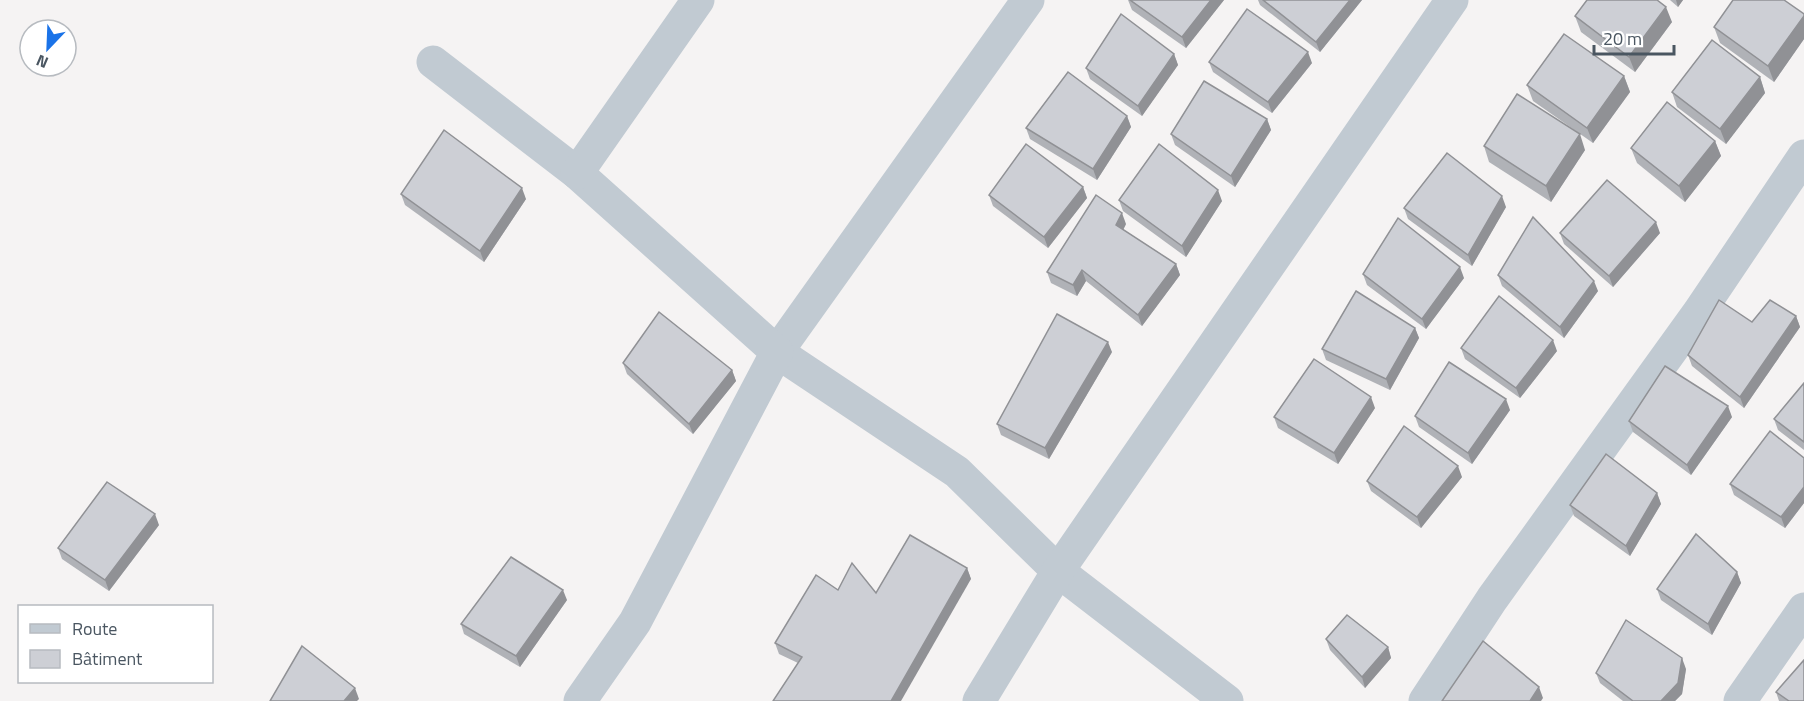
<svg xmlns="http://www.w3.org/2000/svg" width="1804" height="701" font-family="'Titillium Web',sans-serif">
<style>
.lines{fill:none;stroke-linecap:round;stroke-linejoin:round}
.minor{stroke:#c1cad2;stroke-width:33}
.wall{fill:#b0b2b7}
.shaded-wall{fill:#909195}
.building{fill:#cdcfd5;stroke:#909195;stroke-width:1.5}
</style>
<rect width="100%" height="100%" fill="#f5f3f3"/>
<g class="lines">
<!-- minor -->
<g class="minor">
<path d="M1028,0L777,352L957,472L1058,571L1227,701"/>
<path d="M433,62L577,173L777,352L635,622L580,701"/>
<path d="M577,173L698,0"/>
<path d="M979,701L1058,571L1452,0"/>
<path d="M1425,701L1492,599L1699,312L1804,156"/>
<path d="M1740,701L1804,609"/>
</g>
</g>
<!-- wall -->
<g class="wall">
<path d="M1128,0H1224L1186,48L1132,10Z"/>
<path d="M1258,0H1362L1320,52L1260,5Z"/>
<path d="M1670,0H1683L1678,7Z"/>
<path d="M1804,14V39L1774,82L1720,43L1714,27Z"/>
<path d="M1575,16L1672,22L1635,72L1581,32Z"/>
<path d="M1174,54L1178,65L1142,116L1090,79L1086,68Z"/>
<path d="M1209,62L1312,63L1272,113L1213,72Z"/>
<path d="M1624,76L1630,92L1593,143L1533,101L1527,85Z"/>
<path d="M1760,77L1765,93L1726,144L1677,107L1672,92Z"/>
<path d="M1127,116L1131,127L1097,180L1030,139L1026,128Z"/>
<path d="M1267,119L1271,130L1235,187L1175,145L1171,134Z"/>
<path d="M1715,141L1721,156L1685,202L1637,163L1631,148Z"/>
<path d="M1484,146L1585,150L1551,202L1489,162Z"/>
<path d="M1083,187L1087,198L1048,248L993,206L989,195Z"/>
<path d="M401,194L526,199L484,262L405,205Z"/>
<path d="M1119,200L1222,201L1186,257L1123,211Z"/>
<path d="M1506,207L1472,266L1408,219L1404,208Z"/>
<path d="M1126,224L1123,230L1176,264L1180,275L1142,326L1086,281L1077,296L1051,283L1047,272Z"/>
<path d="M1560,233H1660L1613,287L1564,244Z"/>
<path d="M1363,274L1464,278L1426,329L1367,285Z"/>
<path d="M1498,275L1598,291L1564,338L1502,286Z"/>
<path d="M1796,316L1800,327L1744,408L1692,366L1688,355L1752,322Z"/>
<path d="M1415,328L1419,338L1390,390L1326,360L1322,349Z"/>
<path d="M1461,348L1557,351L1520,398L1465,359Z"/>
<path d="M1112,352L1049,459L1001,435L997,424Z"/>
<path d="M623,363L732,370L736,381L693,434L627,374Z"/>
<path d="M1804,383V450L1778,430L1774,419Z"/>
<path d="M1375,408L1338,464L1278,428L1274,417Z"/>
<path d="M1510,410L1472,464L1419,427L1415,416Z"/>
<path d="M1732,417L1691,475L1633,432L1629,421Z"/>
<path d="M1804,458V503L1785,528L1734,495L1730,484Z"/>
<path d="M1462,477L1421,528L1371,491L1367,481Z"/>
<path d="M1657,493L1661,504L1630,556L1574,516L1570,505Z"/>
<path d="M159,525L109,591L62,559L58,548Z"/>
<path d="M967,568L971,579L798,663L779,654L775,643L838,590L876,593Z"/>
<path d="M1737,572L1741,583L1712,635L1661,600L1657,589Z"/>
<path d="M567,600L520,667L464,634L461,624Z"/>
<path d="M1326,639L1388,647L1391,658L1365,688L1330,650Z"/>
<path d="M1686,669L1682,694L1675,701H1623L1600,683L1596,673Z"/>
<path d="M1776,692L1804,701H1779Z"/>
</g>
<!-- shaded-wall -->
<g class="shaded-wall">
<path d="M1211,0H1224L1186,48L1182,37Z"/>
<path d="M1350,0H1362L1320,52L1316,42Z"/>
<path d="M1676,0H1683L1678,7Z"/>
<path d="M1666,7L1672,22L1635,72L1629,57Z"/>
<path d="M1804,16V39L1774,82L1768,66Z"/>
<path d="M1308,52L1312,63L1272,113L1268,102Z"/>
<path d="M1174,54L1178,65L1142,116L1138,106Z"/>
<path d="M1624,76L1630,92L1593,143L1587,128Z"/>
<path d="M1760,77L1765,93L1726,144L1720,129Z"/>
<path d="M1127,116L1131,127L1097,180L1093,169Z"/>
<path d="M1267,119L1271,130L1235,187L1231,176Z"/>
<path d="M1580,134L1585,150L1551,202L1546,186Z"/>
<path d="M1715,141L1721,156L1685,202L1679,186Z"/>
<path d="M1083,187L1087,198L1048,248L1044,237Z"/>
<path d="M522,188L526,199L484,262L480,251Z"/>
<path d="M1218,190L1222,201L1186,257L1182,246Z"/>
<path d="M1502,196L1506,207L1472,266L1468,255Z"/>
<path d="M1122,213L1126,224L1120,236L1116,225Z"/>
<path d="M1656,222L1660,233L1613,287L1609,276Z"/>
<path d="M1176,264L1180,275L1142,326L1138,315Z"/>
<path d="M1460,267L1464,278L1426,329L1422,319Z"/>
<path d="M1082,270L1086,281L1077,296L1073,285Z"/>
<path d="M1594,281L1598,291L1564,338L1560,327Z"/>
<path d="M1796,316L1800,327L1744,408L1740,397Z"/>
<path d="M1415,328L1419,338L1390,390L1386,379Z"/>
<path d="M1553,340L1557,351L1520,398L1516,388Z"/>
<path d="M1108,342L1112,352L1049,459L1045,448Z"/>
<path d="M732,370L736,381L693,434L689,424Z"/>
<path d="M1371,397L1375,408L1338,464L1334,453Z"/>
<path d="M1506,399L1510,410L1472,464L1468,453Z"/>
<path d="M1728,406L1732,417L1691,475L1687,465Z"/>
<path d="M1458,466L1462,477L1421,528L1417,517Z"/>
<path d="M1804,487V503L1785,528L1781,517Z"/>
<path d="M1657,493L1661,504L1630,556L1626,546Z"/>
<path d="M155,514L159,525L109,591L105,580Z"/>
<path d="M967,568L971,579L901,701H891Z"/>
<path d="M1737,572L1741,583L1712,635L1708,624Z"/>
<path d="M563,590L567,600L520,667L516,656Z"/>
<path d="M1388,647L1391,658L1365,688L1362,677Z"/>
<path d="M1682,658L1686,669L1682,694L1675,701H1661Z"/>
<path d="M1539,687L1543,698L1541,701H1530Z"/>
<path d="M355,688L359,699L357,701H344Z"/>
</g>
<!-- building -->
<g class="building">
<path d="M1130,0H1211L1182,37Z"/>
<path d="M1263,0H1350L1316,42Z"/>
<path d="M1587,0H1657L1666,7L1629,57L1575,16Z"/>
<path d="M1733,0H1784L1804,14V16L1768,66L1714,27Z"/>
<path d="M1247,9L1308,52L1268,102L1209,62Z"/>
<path d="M1121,14L1174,54L1138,106L1086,68Z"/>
<path d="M1564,34L1624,76L1587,128L1527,85Z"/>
<path d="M1712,40L1760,77L1720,129L1672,92Z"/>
<path d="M1068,72L1127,116L1093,169L1026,128Z"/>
<path d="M1204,81L1267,119L1231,176L1171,134Z"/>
<path d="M1517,94L1580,134L1546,186L1484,146Z"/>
<path d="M1667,102L1715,141L1679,186L1631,148Z"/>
<path d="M444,130L522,188L480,251L401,194Z"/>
<path d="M1026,144L1083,187L1044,237L989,195Z"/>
<path d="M1159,144L1218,190L1182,246L1119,200Z"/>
<path d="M1447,153L1502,196L1468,255L1404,208Z"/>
<path d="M1607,180L1656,222L1609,276L1560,233Z"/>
<path d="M1096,195L1122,213L1116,225L1176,264L1138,315L1082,270L1073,285L1047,272Z"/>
<path d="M1533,217L1594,281L1560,327L1498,275Z"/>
<path d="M1398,218L1460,267L1422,319L1363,274Z"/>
<path d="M1356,291L1415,328L1386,379L1322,349Z"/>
<path d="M1499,296L1553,340L1516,388L1461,348Z"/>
<path d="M1719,300L1752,322L1770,300L1796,316L1740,397L1688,355Z"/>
<path d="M659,312L732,370L689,424L623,363Z"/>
<path d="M1057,314L1108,342L1045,448L997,424Z"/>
<path d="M1314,359L1371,397L1334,453L1274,417Z"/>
<path d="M1449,362L1506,399L1468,453L1415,416Z"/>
<path d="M1665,366L1728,406L1687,465L1629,421Z"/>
<path d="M1804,383V442L1774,419Z"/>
<path d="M1404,426L1458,466L1417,517L1367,481Z"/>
<path d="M1770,431L1804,458V487L1781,517L1730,484Z"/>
<path d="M1606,454L1657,493L1626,546L1570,505Z"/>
<path d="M107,482L155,514L105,580L58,548Z"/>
<path d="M1696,534L1737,572L1708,624L1657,589Z"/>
<path d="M910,535L967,568L891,701H773L802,657L775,643L816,575L838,590L852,563L876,593Z"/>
<path d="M511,557L563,590L516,656L461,624Z"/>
<path d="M1347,615L1388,647L1362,677L1326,639Z"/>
<path d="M1626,620L1682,658L1678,683L1661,701H1633L1596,673Z"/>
<path d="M1483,641L1539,687L1530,701H1442Z"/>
<path d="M302,646L355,688L344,701H270Z"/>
<path d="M1804,660V701H1789L1776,692Z"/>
</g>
<!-- legend -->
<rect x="18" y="605" width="195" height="78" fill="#ffffff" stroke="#b7bbc0" stroke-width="1.5"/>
<rect x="30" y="624" width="30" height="9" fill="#c1cad2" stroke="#b7bbc0" stroke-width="1.5"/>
<text x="72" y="635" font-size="18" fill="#4a5661">Route</text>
<rect x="30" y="650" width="30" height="18" fill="#cdcfd5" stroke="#b7bbc0" stroke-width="1.5"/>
<text x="72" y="665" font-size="18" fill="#4a5661">Bâtiment</text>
<!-- north arrow -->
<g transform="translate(48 48) rotate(203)"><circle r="28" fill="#ffffff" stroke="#b7bbc0" stroke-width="1.5"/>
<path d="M0-4.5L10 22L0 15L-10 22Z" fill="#1a73e8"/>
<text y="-9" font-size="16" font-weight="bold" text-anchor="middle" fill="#4a5661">N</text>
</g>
<!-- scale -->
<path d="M1594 45v9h80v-9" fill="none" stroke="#4a5661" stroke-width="3"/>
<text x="1603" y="45" font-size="18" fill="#4a5661" stroke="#ffffff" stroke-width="4.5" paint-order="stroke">20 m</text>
</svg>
